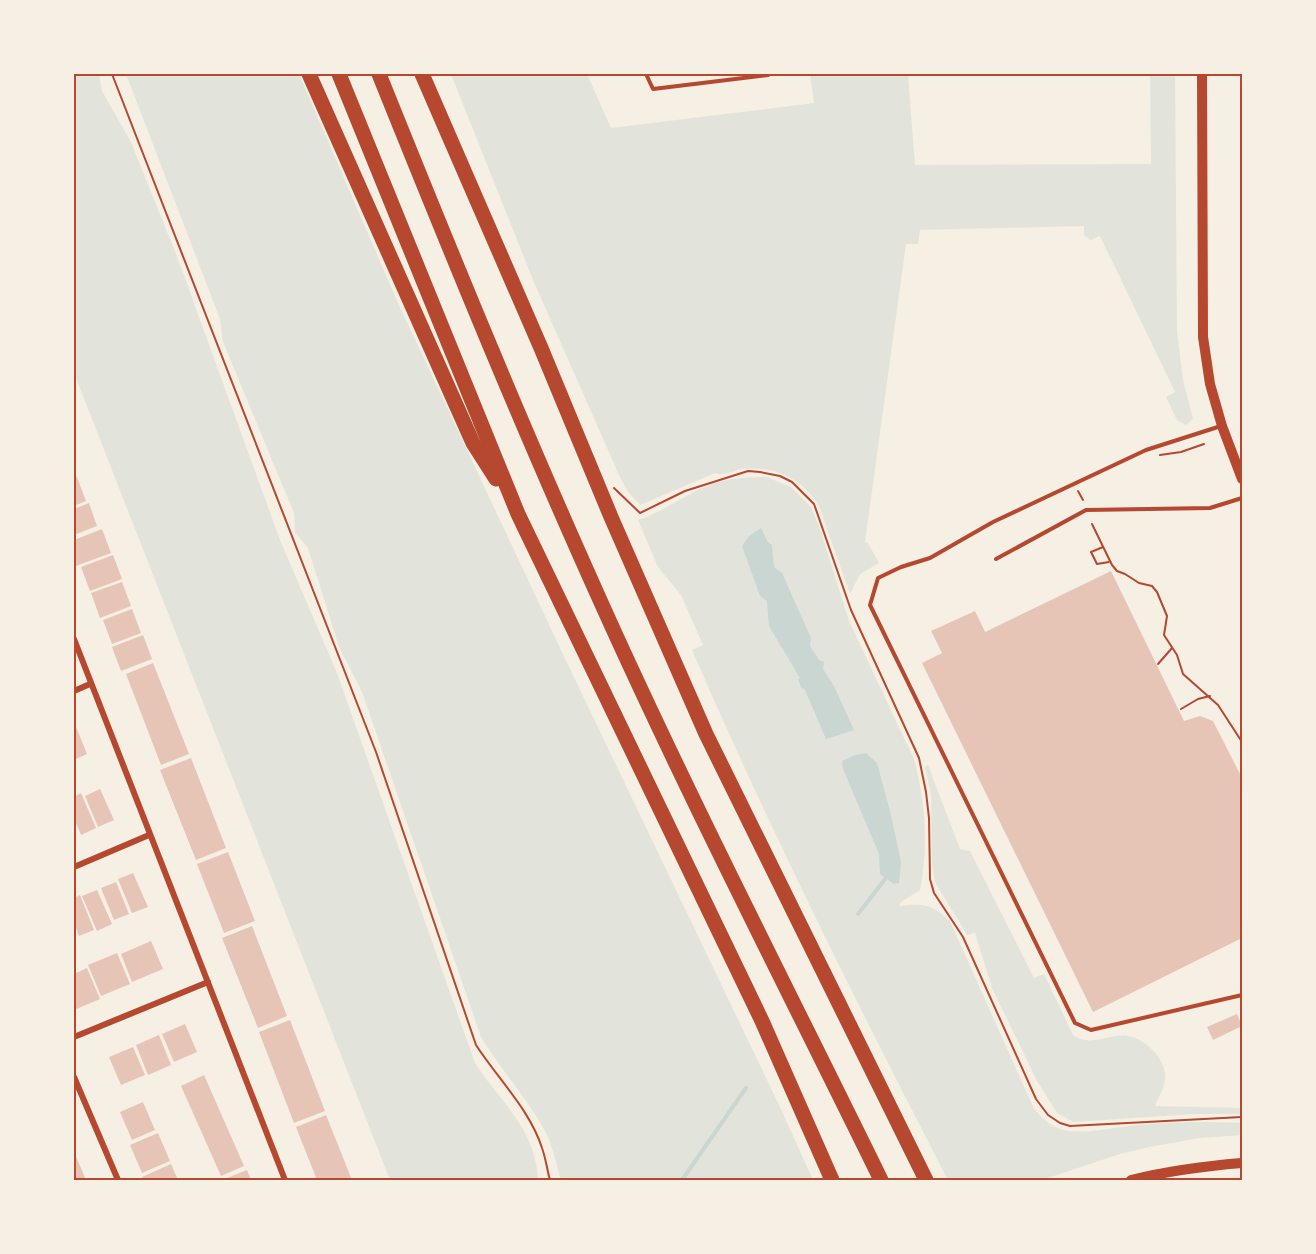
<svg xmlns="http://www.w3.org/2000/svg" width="1316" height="1254" font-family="'PT Sans',sans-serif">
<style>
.green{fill:#e2e4dc}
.water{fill:#c9d6d2}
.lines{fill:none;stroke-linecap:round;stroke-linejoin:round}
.stream{stroke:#c9d6d2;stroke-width:4}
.building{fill:#e6c5b7}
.path{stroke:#b5482f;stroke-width:2}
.service{stroke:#b5482f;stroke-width:4}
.minor{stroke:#b5482f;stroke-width:6}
.tertiary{stroke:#b5482f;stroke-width:10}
.motorway{stroke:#b5482f;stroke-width:15}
.neatline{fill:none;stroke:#b5482f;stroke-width:2}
</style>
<rect width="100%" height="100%" fill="#f6efe4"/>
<!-- green -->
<g class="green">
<path d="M74,74H99L102,91L131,142L178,259L280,540L337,673L475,1063C501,1103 536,1129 538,1180H390L74,373Z"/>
<path d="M126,74H299L398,303L560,648L780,1107L813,1180H561C556,1164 553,1146 545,1131C527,1098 501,1070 481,1037L362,692L339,647L308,548L295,533L294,513L223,342L220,319Z"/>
<path d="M451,74H587L611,128L814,103L810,74H908L915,165L1151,164L1150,74H1175L1177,331L1183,380L1193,419L1186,425L1177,420L1166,397L1175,392L1100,236L1091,240L1084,235V226L920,230L918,244H906L865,542L868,543L879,563L860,574L850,594L819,506C802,478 775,466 742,469C733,470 724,477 715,473L640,505L628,492L619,475L533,280Z"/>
<path d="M767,477L791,487L811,507L820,529L849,621L914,759C925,800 929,847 920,890L901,902L899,906C925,903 931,904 950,921L1034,1109C1043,1119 1050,1126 1063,1130C1086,1135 1114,1127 1137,1125C1172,1122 1208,1121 1242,1123V1135L1200,1138L1149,1147L1120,1154L1042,1180H948C858,1006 770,830 692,650L703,645L681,595L658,567L638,520C665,511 688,492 715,483C732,478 749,477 767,477Z"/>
<path d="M928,765L960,849L970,851L1034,978L1044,974L1073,1035C1090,1048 1110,1033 1128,1036C1146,1039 1167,1060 1165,1079C1164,1089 1158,1098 1155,1106L1242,1108V1114H1194L1073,1122L1057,1113L1037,1081L992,988L975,933L967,935L935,882L932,863L931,795L925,767Z"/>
</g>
<!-- water -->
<g class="water">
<path d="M761,528L768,542L772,545L774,567L782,573L811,638L810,646L819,660L824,662L823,669L834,686L854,730L826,739L805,690L801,687L798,679L800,678L769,626L767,601L760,596L742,546L749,536Z"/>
<path d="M866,753L877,763L890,811L901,862L899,883L894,884L880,874L879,854L843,769L842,761L855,755Z"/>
</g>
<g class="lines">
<!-- stream -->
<g class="stream">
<path d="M858,914L889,874"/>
<path d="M682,1180L746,1088"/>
</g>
</g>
<!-- building -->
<g class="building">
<path d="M77,477L86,501L74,506V478Z"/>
<path d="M89,503L97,526L74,535V509Z"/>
<path d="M102,529L111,553L76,566L74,560V540Z"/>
<path d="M113,555L122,579L90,591L81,567Z"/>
<path d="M1111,571L1184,721L1200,716L1213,721L1242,778V938L1093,1012L922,663L942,653L931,631L975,611L985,632Z"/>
<path d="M122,582L131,606L100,618L91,593Z"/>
<path d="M132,609L141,633L112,644L103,620Z"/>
<path d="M143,635L152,659L121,671L112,647Z"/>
<path d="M153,663L189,754L161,765L126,674Z"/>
<path d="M74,722L87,754L74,760Z"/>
<path d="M191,758L226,848L196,860L160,770Z"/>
<path d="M100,789L114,820L98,827L85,796Z"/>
<path d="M81,793L96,828L81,835L74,818V797Z"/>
<path d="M228,852L255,921L224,933L197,864Z"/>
<path d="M133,873L148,907L132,913L118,879Z"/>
<path d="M116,882L129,914L114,920L101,888Z"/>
<path d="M97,890L112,924L97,931L82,896Z"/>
<path d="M80,895L94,930L79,936L74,922V898Z"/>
<path d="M252,926L287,1016L258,1028L222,938Z"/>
<path d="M151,941L163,969L132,982L121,954Z"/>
<path d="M117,953L130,984L101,996L88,965Z"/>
<path d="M87,968L100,999L74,1010V974Z"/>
<path d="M1237,1014L1242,1026L1213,1040L1207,1027Z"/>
<path d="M290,1020L325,1111L294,1123L259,1032Z"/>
<path d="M185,1024L197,1052L174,1062L162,1034Z"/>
<path d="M159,1035L171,1065L148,1075L136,1045Z"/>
<path d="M133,1047L145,1075L121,1085L109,1057Z"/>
<path d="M204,1075L244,1166L221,1176L181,1086Z"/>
<path d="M143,1102L155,1130L132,1140L120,1112Z"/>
<path d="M326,1115L352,1180H317L296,1127Z"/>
<path d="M158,1133L170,1161L142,1173L130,1145Z"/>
<path d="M75,1154L86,1180H74V1155Z"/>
<path d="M171,1164L178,1180H144L142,1177Z"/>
<path d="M247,1170L251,1180H222Z"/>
</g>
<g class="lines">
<!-- path -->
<g class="path">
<path d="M112,74L376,752L476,1045C498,1079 530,1110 542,1148C546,1159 547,1170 550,1180"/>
<path d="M1160,455L1181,452L1204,444"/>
<path d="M614,488L640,513L685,491L748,471L760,472L780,476L792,482L814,504L851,610L919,758L926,792L929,818L930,879L934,893L963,937L1036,1099L1048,1115L1060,1123L1070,1126L1242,1117"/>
<path d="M1078,491L1083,500"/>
<path d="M1092,524L1112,565L1117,571L1125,574L1139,583L1152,586L1157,592L1167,616L1164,635L1177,655L1183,674L1218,705L1242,742"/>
<path d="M1103,547L1091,552L1097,564L1109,562"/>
<path d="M1158,664L1172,648"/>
<path d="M1181,709L1198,699L1210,696"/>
</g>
<!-- service -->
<g class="service">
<path d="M646,74L653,89L768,75L769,74"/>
<path d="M1221,426L1146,450L993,522L930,558L901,567L878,578L870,605L1075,1023L1091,1030L1242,995"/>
<path d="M996,559L1086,510L1210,508L1242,498"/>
</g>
<!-- minor -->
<g class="minor">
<path d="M74,639L285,1180"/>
<path d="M74,691L90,684"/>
<path d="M74,867L149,835"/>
<path d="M74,1037L208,982"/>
<path d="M74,1077L118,1180"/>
</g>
<!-- tertiary -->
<g class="tertiary">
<path d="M1202,74L1203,337L1210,384L1222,426L1242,479"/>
<path d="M1131,1180C1168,1171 1205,1166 1242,1163"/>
</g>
<!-- motorway -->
<g class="motorway">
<path d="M309,74L473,443L496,479"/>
<path d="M339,74L518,514L762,1021L832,1180"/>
<path d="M379,74C451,253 524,432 604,609C691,802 788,990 881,1180"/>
<path d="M422,74L541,348L611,517L706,734L926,1180"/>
</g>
</g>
<!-- border -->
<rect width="1316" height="1254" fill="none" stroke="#f6efe4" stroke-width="150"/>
<rect x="75" y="75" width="1166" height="1104" class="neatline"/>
</svg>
